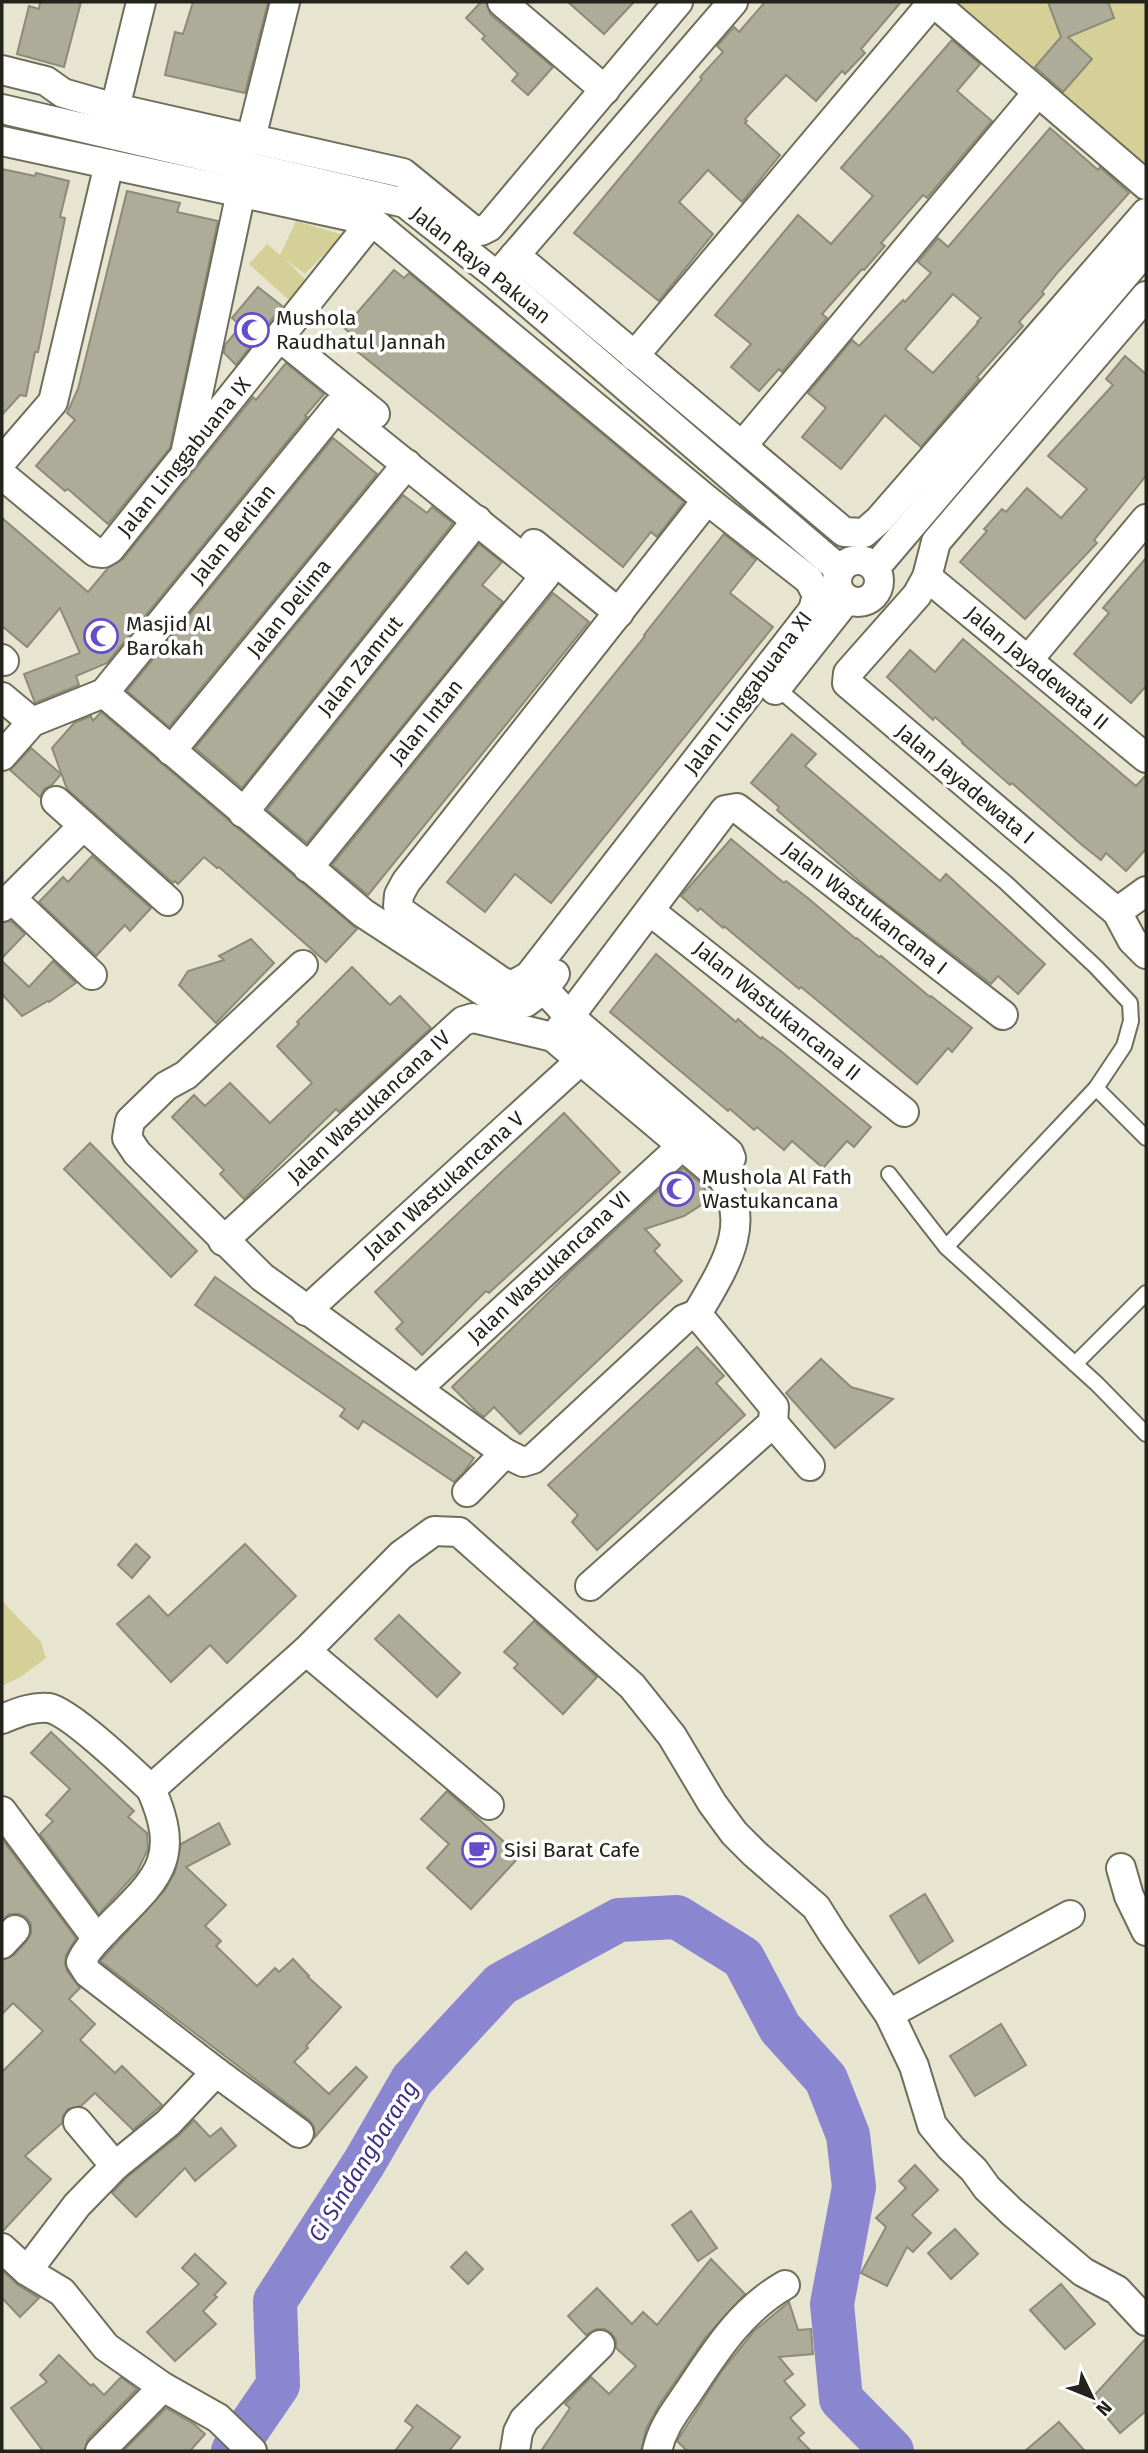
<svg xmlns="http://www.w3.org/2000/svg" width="1148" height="2453" font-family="'Fira Sans',sans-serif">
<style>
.green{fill:#d4d098}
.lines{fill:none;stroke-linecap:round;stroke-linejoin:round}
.river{stroke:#8b86d0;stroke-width:44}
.building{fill:#adac98;stroke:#8c8b77;stroke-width:2;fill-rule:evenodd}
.lane-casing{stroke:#6f6e5b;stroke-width:18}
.street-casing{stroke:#6f6e5b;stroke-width:32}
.lane{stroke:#fff;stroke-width:14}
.street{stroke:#fff;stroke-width:28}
.labels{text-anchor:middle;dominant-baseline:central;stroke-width:7;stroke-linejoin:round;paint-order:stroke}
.street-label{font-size:21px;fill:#23231b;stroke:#fff}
.poi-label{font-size:21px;fill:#23231b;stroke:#fff;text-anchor:start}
.water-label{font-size:23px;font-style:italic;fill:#413088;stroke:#fff}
</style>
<rect width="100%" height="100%" fill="#e7e5d0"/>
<!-- green -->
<g class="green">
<path d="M928,2H1146V192Z"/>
<path d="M296,221L343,235L305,274L285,259L307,281L290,301L249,264L267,244L280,255Z"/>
<path d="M2,1601L41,1642L46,1658L22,1676L2,1686Z"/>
</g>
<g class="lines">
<!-- river -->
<path class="river" d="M233,2451L278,2385L275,2301L364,2163L412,2080L501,1984L619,1920L677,1917L743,1958L780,2028L826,2079L848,2135L854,2187L832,2304L841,2399L892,2451"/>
</g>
<!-- building -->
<g class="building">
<path d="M40,2H81L64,67L17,54L29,6L39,9Z"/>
<path d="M193,2H268L245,93L165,75L175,32L183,34Z"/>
<path d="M481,2H486L491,15L553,67L528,95L512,81L518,74L482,39L485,36L466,18Z"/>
<path d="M568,2H634L604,34Z"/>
<path d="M765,2H901L861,49L865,53L845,74L842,71L816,101L786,75L745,119L747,121L745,123L780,155L742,202L708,170L679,202L713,234L659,301L574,233L702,79L700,77L723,52L717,46L734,27L739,32Z"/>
<path d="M1048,2H1108L1114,18L1068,37L1092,59L1063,92L1035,67L1061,37Z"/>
<path d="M952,40L980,64L957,91L992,121L927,198L923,195L881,243L885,246L864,270L862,269L822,314L827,318L782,372L779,369L759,391L731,367L751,344L715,315L798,215L831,244L873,196L841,168Z"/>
<path d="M1050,128L1098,170L1100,167L1129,193L1058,272L1042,292L1044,294L1019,322L1023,326L977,377L979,379L921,447L885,415L841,469L802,437L826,408L808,393L852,340L859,346L903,300L905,302L931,273L918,262L938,238L948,247ZM953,294L981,318L977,322L978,323L933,373L905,349Z"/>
<path d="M2,169L35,176L36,173L69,181L60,217L65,218L38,352H35L26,396L20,395L2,415Z"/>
<path d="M127,191L180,203L177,212L218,221L170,448L108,524L68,489L65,491L36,466L75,420L67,413L78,389Z"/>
<path d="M394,270L404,278L409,273L684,502L657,537L651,532L623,567L358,352L364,345L344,328Z"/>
<path d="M258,287L282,306L236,365L224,353L225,345L241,326L232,318Z"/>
<path d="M1125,356L1146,374V476L1094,540L1097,543L1025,619L960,562L987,531L984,529L1002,509L1006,512L1027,488L1061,518L1087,489L1048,456L1113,385L1106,379Z"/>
<path d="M286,363L324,394L305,416L307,417L107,663L76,676L79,685L35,703L24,674L80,653L60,608L27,647L2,626V518L88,592L108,568L123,559L253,397L256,400Z"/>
<path d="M333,438L377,474L169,727L127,691Z"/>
<path d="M403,495L427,513L432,507L453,523L242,788L195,748Z"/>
<path d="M724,534L756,560L730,593L773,627L551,903L515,874L485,912L447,882L645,636L644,635Z"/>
<path d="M479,544L502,562L482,585L503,602L307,843L267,810Z"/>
<path d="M1146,558V686L1131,703L1074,654L1109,613L1103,608Z"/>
<path d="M553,593L589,622L368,895L332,865Z"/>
<path d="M963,639L1136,786L1146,775V849L1126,871L1106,853L1101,860L1082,845L1012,783L1010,785L962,743L963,742L935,717L933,720L887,677L910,650L935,672Z"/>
<path d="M101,712L357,929L326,962L219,867L217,868L204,857L178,884L175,881L173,883L67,789L52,748L74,723L91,716L93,721Z"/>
<path d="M792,734L816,754L805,766L940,881L946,874L1045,964L1018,994L998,976L991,984L874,894L777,810L779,807L751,783Z"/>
<path d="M31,748L61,774L52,785L44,789L40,797L10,770Z"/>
<path d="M731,839L784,883L786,881L809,899L856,939L857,938L879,957L881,956L930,997L931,996L972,1028L952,1052L948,1048L917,1084L824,1006L801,987L799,989L724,926L723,928L700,908L698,911L681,896Z"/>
<path d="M92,856L151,908L130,931L125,925L96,956L39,902L63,877L68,882Z"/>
<path d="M11,921L25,934L2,958V923Z"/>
<path d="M251,939L274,963L216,1023L179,985L188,971L224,960L219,956Z"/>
<path d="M656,954L736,1022L738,1019L761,1039L762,1037L782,1052L871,1127L854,1147L847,1141L823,1168L792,1141L784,1150L757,1127L754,1130L730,1109L728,1111L610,1012Z"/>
<path d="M2,961L29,987L53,961L76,983L49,1002L48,1001L22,1016L2,994Z"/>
<path d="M352,967L390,1005L400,996L431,1028L339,1112L336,1109L244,1199L220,1174L224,1170L172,1117L194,1095L205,1106L230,1083L270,1123L312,1083L277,1046L299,1024L297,1022Z"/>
<path d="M564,1113L620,1172L489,1293L486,1291L422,1355L396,1329L403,1322L375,1292Z"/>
<path d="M90,1143L197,1251L171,1277L64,1169Z"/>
<path d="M683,1168L703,1185L709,1200L684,1216L645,1229L660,1245L654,1251L682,1281L520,1434L494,1407L484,1417L477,1412L452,1387L575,1267Z"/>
<path d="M215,1277L474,1458L464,1472L454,1482L363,1421L358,1429L340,1416L345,1409L195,1305Z"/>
<path d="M697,1347L724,1376L716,1383L745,1415L597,1550L572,1522L578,1515L548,1485Z"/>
<path d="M821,1359L851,1387L893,1399L835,1448L786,1393Z"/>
<path d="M136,1544L150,1557L132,1578L118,1565Z"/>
<path d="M245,1544L296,1596L227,1663L210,1645L171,1682L117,1624L149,1596L168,1616Z"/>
<path d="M399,1615L460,1673L437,1697L375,1639Z"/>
<path d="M534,1621L597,1677L563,1714L514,1668L518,1664L504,1652Z"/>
<path d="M51,1732L134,1811L128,1817L147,1833L148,1849L137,1872L99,1914L40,1834L53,1821L46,1815L70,1789L31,1753Z"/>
<path d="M447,1791L520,1856L471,1909L427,1868L449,1844L421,1819Z"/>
<path d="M219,1823L230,1844L186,1867L226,1905L205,1926L221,1941L216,1946L257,1986L275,1968L279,1972L293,1959L309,1976L308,1977L341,2007L306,2046L308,2048L294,2062L329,2094L356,2067L367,2077L315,2137L314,2127L309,2120L100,1961L165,1890L175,1872L181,1844Z"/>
<path d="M2,1839L76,1938L66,1955L65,1964L67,1971L80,1988L69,1999L95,2024L80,2040L115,2073L122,2066L162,2105L133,2130L95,2093L81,2106L68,2109L63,2116L62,2123L25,2156L51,2179L2,2232V2072L43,2031L13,2003L2,2014V1960L14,1955L27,1941L31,1933V1924L26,1917L19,1914H9L2,1920Z"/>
<path d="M925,1894L953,1941L919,1963L890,1916Z"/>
<path d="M1001,2024L1026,2065L975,2096L950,2056Z"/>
<path d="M194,2120L210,2137L221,2128L236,2146L195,2181L185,2168L136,2217L112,2193L126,2178L178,2136Z"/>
<path d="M915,2165L938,2190L912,2215L931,2233L913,2252L907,2247L887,2286L861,2273L886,2227L876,2218L906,2188L899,2181Z"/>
<path d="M691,2211L717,2248L698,2261L672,2225Z"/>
<path d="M955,2229L978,2254L951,2279L928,2253Z"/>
<path d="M466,2252L483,2269L468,2284L451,2267Z"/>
<path d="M195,2254L226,2283L214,2295L217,2297L203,2311L216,2324L175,2361L147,2332L199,2284L182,2268Z"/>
<path d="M711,2259L745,2294L705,2338L659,2405L646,2429L641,2451H541L570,2408L565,2404L591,2377L609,2394L636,2366L616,2348V2340L611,2333L605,2329H596L586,2335L568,2316L597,2288L632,2324L643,2312L657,2325Z"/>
<path d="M2,2270L18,2285L39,2298L20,2317L2,2298Z"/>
<path d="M1061,2284L1095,2324L1065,2349L1030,2310Z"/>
<path d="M789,2302L798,2330L811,2329L813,2354L779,2357L793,2374L784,2381L805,2405L790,2418L804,2433L798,2438L811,2451H687L677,2441L721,2372L754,2331Z"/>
<path d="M1146,2338V2411L1120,2433L1091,2399Z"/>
<path d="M59,2355L91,2386L93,2384L104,2395L121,2377L137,2389L88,2439L84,2451H43L11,2408L47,2382L40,2375Z"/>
<path d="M417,2405L460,2437L449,2451H395L413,2427L405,2421Z"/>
<path d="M166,2408L194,2424L205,2434L190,2451H123Z"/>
<path d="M1059,2422L1085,2451H1025Z"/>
</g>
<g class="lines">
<!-- lane casing -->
<g class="lane-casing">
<g id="lane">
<path d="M777,688L1005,882L1096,967L1130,1003L1131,1021L1124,1046L1096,1088L946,1247L1097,1384L1146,1434"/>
<path d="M1096,1088L1146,1138"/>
<path d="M889,1174L946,1247"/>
<path d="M1075,1364L1146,1293"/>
</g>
</g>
<!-- street casing -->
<g class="street-casing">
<g id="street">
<path d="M502,2L605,90"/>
<path d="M933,2L1146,185"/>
<path d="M2,70L46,81L63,93L115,108L403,173L473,230L481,231L489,227L678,2"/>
<path d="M115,108L141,2"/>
<path d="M2,109L405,203L497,276L840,570"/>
<path d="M251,138L285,2"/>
<path d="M2,141L372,221L707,500"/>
<path d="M515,255L844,532L864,533L879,520L1146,213"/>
<path d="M504,268L733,2"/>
<path d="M1146,296L936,542L927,577L917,595L848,673L847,683L1117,912L1132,940L1146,954"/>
<path d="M281,338L375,414"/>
<path d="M634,356L933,2"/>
<path d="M742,446L1038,92"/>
<path d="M186,450L241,192"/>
<path d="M2,461L53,402L109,164"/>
<path d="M2,475L95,552L103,553L110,549L372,221"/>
<path d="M707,500L809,580L817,595L813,610L529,976L513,985L502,982L402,912L398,906L399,895L406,882Z"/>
<path d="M534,544L619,613"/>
<circle cx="858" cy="581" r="21"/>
<path d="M875,568L1146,250"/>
<path d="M927,577L1146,758"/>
<path d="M2,659L4,661"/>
<path d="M1028,660L1146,519"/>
<path d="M775,690L847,599"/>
<path d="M104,693L363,913L495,999L525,1003L544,989L555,974"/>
<path d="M2,697L32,722"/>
<path d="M171,751L407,464"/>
<path d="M2,756L32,722L104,693L336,408L545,576L308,868"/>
<path d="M56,801L168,901"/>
<path d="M243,813L477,520"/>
<path d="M11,898L92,975"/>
<path d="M2,907L83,826"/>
<path d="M650,911L904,1112"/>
<path d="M1117,912L1146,891"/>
<path d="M303,965L186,1075L166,1086L130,1121L127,1138L137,1153L262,1277L505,1453L523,1462L533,1459L684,1319L697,1314"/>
<path d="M560,1029L725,810L737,808L1003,1015"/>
<path d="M223,1241L463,1021L473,1018L553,1037L710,1169L715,1173H719L731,1158L729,1153L570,1017L544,989"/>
<path d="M306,1311L581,1060"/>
<path d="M697,1314C723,1269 756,1222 719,1173"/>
<path d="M417,1389L682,1146"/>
<path d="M773,1423L810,1466"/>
<path d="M467,1492L505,1453"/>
<path d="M590,1586L773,1423L774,1407L697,1314"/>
<path d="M306,1651L489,1805"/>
<path d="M2,1719C17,1713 33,1706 49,1708C70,1712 133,1772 151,1789L306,1651L401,1555L434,1531L459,1532L632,1686L672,1736L712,1803L734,1833L755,1854L816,1907L833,1934L889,2014L914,2066L932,2125L951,2148L974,2170L987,2188L1012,2212L1083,2272L1117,2290L1146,2321"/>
<path d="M2,1811L97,1939"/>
<path d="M1121,1868L1129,1896L1146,1931"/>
<path d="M2,1944L15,1930"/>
<path d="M889,2014L1070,1915"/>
<path d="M216,2072L299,2133"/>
<path d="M78,2122L115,2166"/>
<path d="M2,2248L27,2271L62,2292L106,2347L163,2387L218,2418L252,2451"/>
<path d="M27,2271L77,2205L115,2166L168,2123L216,2072L88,1973L81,1962C87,1948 98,1939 108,1928C156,1879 183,1861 151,1789"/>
<path d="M100,2451L163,2387"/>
<path d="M515,2451L518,2432L524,2420L600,2345"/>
<path d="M657,2451C662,2428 674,2413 687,2394C715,2352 740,2311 785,2285"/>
</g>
</g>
<!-- lane -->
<use href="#lane" class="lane"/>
<!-- street -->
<use href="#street" class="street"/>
</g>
<!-- icons -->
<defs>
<g id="mosque-ring" transform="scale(1.75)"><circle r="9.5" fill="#fff" stroke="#644ec7" stroke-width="1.5"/><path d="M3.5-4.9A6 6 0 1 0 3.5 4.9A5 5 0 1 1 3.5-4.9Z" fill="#644ec7"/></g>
<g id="cafe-ring" transform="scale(1.75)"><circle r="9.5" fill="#fff" stroke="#644ec7" stroke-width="1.5"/><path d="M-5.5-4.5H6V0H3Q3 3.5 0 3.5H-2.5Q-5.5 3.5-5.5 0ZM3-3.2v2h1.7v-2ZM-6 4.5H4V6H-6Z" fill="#644ec7"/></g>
</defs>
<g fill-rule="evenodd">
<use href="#mosque-ring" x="252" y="330"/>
<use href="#mosque-ring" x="101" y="636"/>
<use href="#mosque-ring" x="677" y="1189"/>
<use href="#cafe-ring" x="479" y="1850"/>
</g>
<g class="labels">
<!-- street labels -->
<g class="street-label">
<text transform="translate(481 265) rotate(39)">Jalan Raya Pakuan</text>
<text transform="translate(184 457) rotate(-51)">Jalan Linggabuana IX</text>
<text transform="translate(233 534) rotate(-51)">Jalan Berlian</text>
<text transform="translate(289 608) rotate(-51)">Jalan Delima</text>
<text transform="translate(360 666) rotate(-51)">Jalan Zamrut</text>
<text transform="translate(1037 668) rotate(40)">Jalan Jayadewata II</text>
<text transform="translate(748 693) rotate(-53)">Jalan Linggabuana XI</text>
<text transform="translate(426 722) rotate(-51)">Jalan Intan</text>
<text transform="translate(965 784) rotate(40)">Jalan Jayadewata I</text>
<text transform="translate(865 908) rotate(38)">Jalan Wastukancana I</text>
<text transform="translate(777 1011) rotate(39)">Jalan Wastukancana II</text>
<text transform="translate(369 1107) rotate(-43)">Jalan Wastukancana IV</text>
<text transform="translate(444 1185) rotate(-42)">Jalan Wastukancana V</text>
<text transform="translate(549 1267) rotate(-43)">Jalan Wastukancana VI</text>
</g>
<!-- poi labels -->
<g class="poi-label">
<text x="276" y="318">Mushola<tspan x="276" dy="24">Raudhatul Jannah</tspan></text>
<text x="126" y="624">Masjid Al<tspan x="126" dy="24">Barokah</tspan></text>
<text x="702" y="1177">Mushola Al Fath<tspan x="702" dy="24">Wastukancana</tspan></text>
<text x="504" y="1850">Sisi Barat Cafe</text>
</g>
<!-- water labels -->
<g class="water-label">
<text transform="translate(363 2161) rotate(-58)">Ci Sindangbarang</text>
</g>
</g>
<!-- border -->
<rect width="1148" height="2453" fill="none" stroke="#23231b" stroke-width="7"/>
<!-- north arrow -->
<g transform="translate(1092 2397) rotate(133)" stroke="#ffffff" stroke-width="5" paint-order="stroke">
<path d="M0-5L12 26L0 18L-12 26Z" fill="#23231b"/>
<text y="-10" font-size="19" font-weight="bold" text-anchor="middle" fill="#23231b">N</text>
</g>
</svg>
